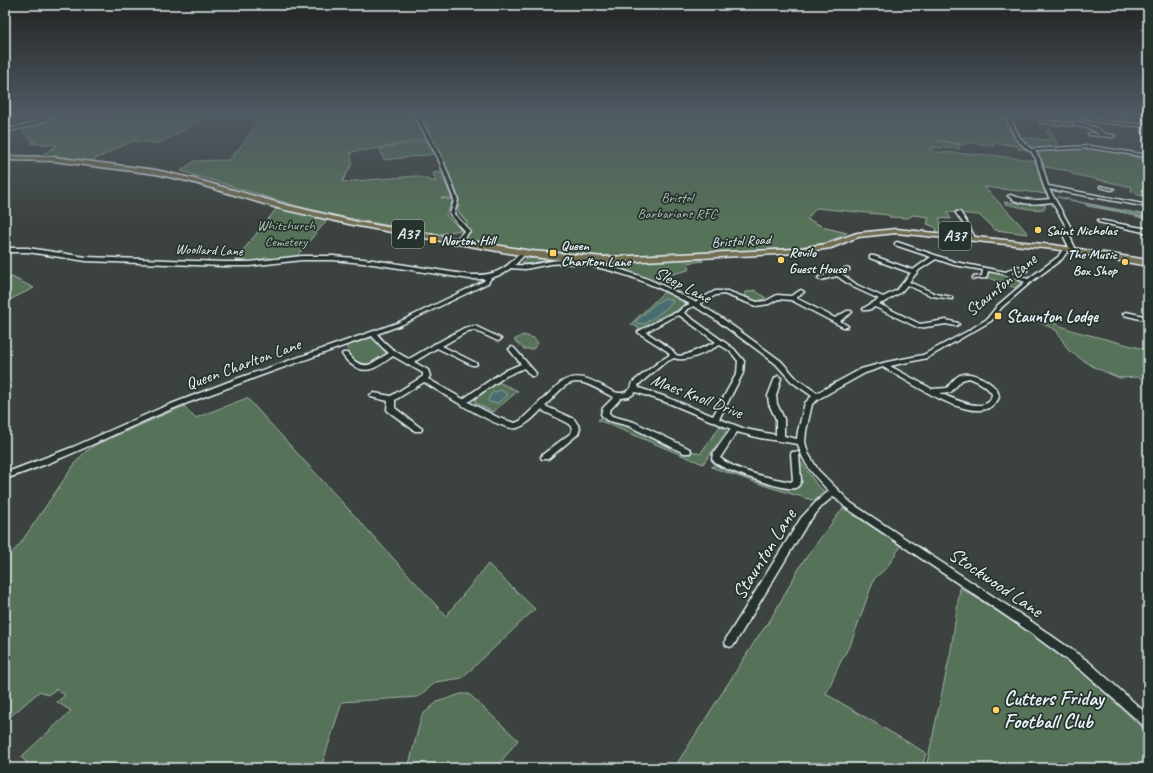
<svg xmlns="http://www.w3.org/2000/svg" width="1153" height="773" font-family="Caveat,sans-serif">
<style>
.green{fill:#577258;stroke:#a0b2a8}
.water{fill:#496c6e;stroke:#89a1a5}
.lines{fill:none;stroke-linecap:round;stroke-linejoin:round}
.stream-far1{stroke:#89a1a5;stroke-width:1}
.stream{stroke:#89a1a5;stroke-width:1.5}
.minor-casing{stroke:#e8f1f8;stroke-width:3}
.highway-casing{stroke:#e8f1f8;stroke-width:3}
.minor{fill:#26332d;fill-rule:evenodd}
.highway{fill:#726e52;fill-rule:evenodd}
.poi-dot{fill:#ffd166;stroke:#26332d;stroke-width:1.5}
.labels{text-anchor:middle;dominant-baseline:central;stroke-width:3.5;stroke-linejoin:round;paint-order:stroke}
.far-park-label{font-size:14px;fill:#aebeb8;stroke:#26332d}
.far-poi-label{font-size:14px;font-weight:bold;fill:#e8f1f8;stroke:#26332d;text-anchor:start}
.far-street-label{font-size:14px;fill:#e8f1f8;stroke:#26332d}
.shield{fill:#26332d;stroke:#aeb8bb;stroke-width:1}
.shield-label{font-size:16px;font-weight:bold;fill:#e8f1f8}
.street-label{font-size:17px;fill:#e8f1f8;stroke:#26332d}
.poi-label{font-size:17px;font-weight:bold;fill:#e8f1f8;stroke:#26332d;text-anchor:start}
.near-street-label{font-size:20px;fill:#e8f1f8;stroke:#26332d}
.near-poi-label{font-size:20px;font-weight:bold;fill:#e8f1f8;stroke:#26332d;text-anchor:start}
</style>
<rect width="100%" height="100%" fill="#3c423f"/>
<filter id="ink" filterUnits="userSpaceOnUse"><feTurbulence type="fractalNoise" baseFrequency=".025" numOctaves="2"/><feDisplacementMap in="SourceGraphic" scale="8" xChannelSelector="R" yChannelSelector="G"/><feConvolveMatrix kernelMatrix="1 2 1 2 8 2 1 2 1" color-interpolation-filters="sRGB"/></filter>
<g filter="url(#ink)">
<!-- green -->
<g class="green">
<path d="M119,114H260V117L292,114H412L426,138L375,149L351,152L352,164L342,182L416,176L436,182L433,173L440,172L452,198H441L453,200L446,215L461,230L435,235L334,215L297,206L181,171L194,161L229,160L246,140L260,117L204,119L159,143L132,141L89,162L40,156L58,145L31,143L35,142L26,136L22,129L45,123V121L59,118L56,120L75,122L78,120L103,122Z"/>
<path d="M418,114H1002L1015,137L1027,149H1019L1017,146L994,143V146L966,142V145L938,140L960,145L959,149L931,147L936,152L991,155L1036,161L1048,194L984,187L1018,222L1028,234L995,230L979,215L947,212L951,219L939,218L941,224L940,228L943,233L935,232L937,230L935,227L927,224L929,217L913,215L908,218L889,217V215L816,208L807,219L826,228L847,233L826,243L790,248L694,254L606,256L539,251L468,241L465,238L468,227L466,224L467,222L459,213L458,209L459,201L457,193L441,157Z"/>
<path d="M1046,130H1051L1059,148L1030,149L1019,137L1051,140Z"/>
<path d="M426,140L435,154L384,160L380,149Z"/>
<path d="M1081,148H1092L1148,157V197L1138,195L1131,191L1132,187L1072,174L1070,171L1045,167L1036,151Z"/>
<path d="M1004,202L1043,204L1045,205V208C1038,213 1014,205 1005,204Z"/>
<path d="M1085,203L1142,214L1148,216V220L1126,213L1087,206Z"/>
<path d="M277,208L328,219L295,258L277,260L267,257L254,262H237L236,259Z"/>
<path d="M537,257L604,262L696,258L703,261L687,263L690,268L688,270L669,275L659,283L624,271L619,267L562,261L525,266L522,263L524,260Z"/>
<path d="M989,271L1017,279L1020,283L1015,288L987,277Z"/>
<path d="M12,277L34,288L5,302V280Z"/>
<path d="M754,290L766,298L756,302L744,297L747,295L744,293Z"/>
<path d="M665,291L687,302L675,312L656,319V321L642,330L631,324Z"/>
<path d="M1033,315L1074,331L1148,350V381L1138,377L1119,378L1094,367L1069,351L1056,330L1037,321Z"/>
<path d="M523,335L534,338L538,343L533,349H524L514,340Z"/>
<path d="M373,337L387,354C378,362 367,367 355,363L346,346Z"/>
<path d="M498,382L518,391L493,412L475,403V399Z"/>
<path d="M247,398L446,616L488,564L535,609L462,678L436,682L418,697L342,702L321,768H32L21,757L71,711L57,702L65,695L56,689L48,695L40,691L5,721V560L20,544L76,462L85,452L95,445L184,406L195,418Z"/>
<path d="M604,416L612,421L629,426L648,437L686,453L689,450L700,454L720,426L727,431L703,464L598,420Z"/>
<path d="M799,462H801L817,485L824,491L815,501L769,487L711,467L717,464L723,466L795,487L799,486L802,479Z"/>
<path d="M843,508L901,546L887,567L874,579L851,643L841,661L826,694L926,753L922,768H681L678,762L759,635L769,622L802,563Z"/>
<path d="M960,588L1015,622L1076,666L1148,733V768H926L951,650Z"/>
<path d="M461,694H469L518,740L496,768H408L422,715L437,702Z"/>
</g>
<!-- water -->
<g class="water">
<path d="M665,298L672,300L673,302L663,311L644,324L636,323V321L656,303Z"/>
<path d="M501,390L507,394L506,397L497,403L489,402L488,400L492,393Z"/>
</g>
<g class="lines">
<!-- stream-far1 -->
<path class="stream-far1" d="M1127,155L1148,161"/>
<!-- stream -->
<path class="stream" d="M1058,197L1148,218"/>
<!-- minor casing -->
<g class="minor-casing">
<g id="minor">
<path d="M56,114H61L31,126L5,132V130L29,124Z"/>
<path d="M414,114H418L442,158L458,200L454,214L470,231L459,243H455L454,242L464,231L450,214L454,200L438,158Z"/>
<path d="M1004,114H1008L1020,138L1031,149L1090,146L1148,155V157L1090,148L1035,151L1040,159L1048,186L1148,205V207L1049,189L1070,226V237L1076,250L1073,252L1071,251L1064,237L1066,226L1052,202C1037,204 1020,206 1008,196L1010,195C1025,200 1034,201 1050,199L1044,187L1036,159L1031,151H1029L1016,139Z"/>
<path d="M1063,114H1072L1105,121L1148,125V127L1105,123L1077,118L1076,120L1081,123L1097,128L1105,134L1114,135L1115,136L1113,137L1089,135L1088,134L1090,133L1100,134C1087,124 1059,125 1042,123L1040,122L1042,121L1078,124L1072,120L1073,117Z"/>
<path d="M1120,114H1124L1126,117L1123,118Z"/>
<path d="M1140,114H1143L1148,121V124Z"/>
<path d="M1100,186L1114,189L1112,190L1100,187Z"/>
<path d="M956,212H960L967,223L975,238L974,239L969,238L963,223L956,213Z"/>
<path d="M1098,220L1148,229V233L1098,222Z"/>
<path d="M897,242L955,262L1006,272L1017,266L1027,269V271L1018,270L1011,273L1028,279L1058,257L1064,248L1066,247L1069,249L1062,259L1031,282L1002,307L991,321L927,358L890,366L932,389L947,388C952,382 956,375 964,374C975,372 999,385 999,397C996,405 988,410 980,410C954,412 906,380 883,367L865,373L820,398L812,404L806,431L805,442L808,453L818,470L851,503L1032,622L1089,662L1148,715V728L1144,726L1081,670L1024,628L845,507L834,496L823,505L807,524L734,645L730,647L726,645L725,642L726,639L801,518L817,501L829,491C815,477 803,464 798,444L760,438L737,432L720,458C738,472 769,478 791,482L793,480L791,454L792,452H798L799,454L801,481C800,484 798,487 795,488C786,491 728,471 719,465C716,464 714,462 712,459L713,454L731,429L671,404L636,392L629,397L621,398L609,411V413L612,416L634,422L690,449L691,451L690,453H684L629,426L606,420L601,414L603,408L614,397C599,392 581,374 565,386C558,391 552,399 545,406L574,419L580,428L578,434L548,459H542L541,457L542,455L571,433L572,428L568,423L541,410C534,417 527,425 517,428C502,432 440,392 424,382L395,400V408L422,429L421,431H415L388,411L387,409L388,401L371,397L370,395L374,393L391,396L422,377L423,376V373L393,356C387,360 381,365 374,368C361,374 348,364 342,354L343,353H347C353,361 359,366 369,365L389,353L382,347L372,336C304,360 235,384 167,411C113,434 61,461 5,479V473L73,447L161,408L236,379L397,323L484,281L485,279H470L373,264L333,260H302L249,266H223L86,261L28,252H5V248H28L86,257L223,262H249L302,256H333L373,260L470,275C495,276 505,270 521,252L523,251L526,253L515,265C531,267 547,260 564,260C610,261 655,280 695,302L715,291H727L757,302L766,301L777,295L791,296L801,290L804,292L796,298L835,318L847,311H851L852,312L851,313L840,321L848,326L847,327H843L791,300L778,299L769,304L756,306L724,294L716,295L699,304L720,317L759,345L781,361L797,379L817,393L861,369L887,362L923,355L968,331L987,319L998,305L1025,282L1004,274L988,271L986,278L973,279V277L982,276L983,270L954,265L936,259L919,270L909,282L936,294L952,297V299L932,296L907,285L901,292L888,300L887,301L879,304L920,324L946,320L958,323L959,324L956,326L946,324L919,328L875,307L868,310H864L863,309L864,308L879,299L853,287L837,276L821,280L818,278L819,277L836,273L845,268H849V270L842,274L857,285L883,297L897,290L911,273L870,258V256H874L913,270L931,257L895,245V243ZM563,263C608,265 651,282 690,304L683,307L678,312L667,316L639,331L638,332L639,333L667,351L670,355L660,361L633,382L631,388C628,390 625,394 620,393C616,393 612,391 608,389C591,380 579,372 561,382L520,421L515,423L499,418L468,402L506,376L524,368L531,376H535L536,374L535,372L514,348L512,347L509,349L521,364L502,372L463,399L428,379L430,376L428,370L414,362L437,348L472,365H476L477,364L476,363L442,346L468,331L474,330L498,341L500,340L501,339L500,338L475,326L464,328L437,343L434,344L433,345L409,359C395,352 387,346 377,334L401,325L488,283L491,278L502,274L511,268L525,269L550,264ZM694,306L716,320L755,348L776,364L792,382L812,396L805,403L798,431L797,439L784,436V419L777,404L776,396L781,378L778,376L775,378L768,396L769,404L776,419V435L745,429L719,419L743,373L744,361L734,349L684,313L687,309ZM679,315L716,342L688,354L680,356L676,355L671,349L646,332L671,318ZM720,345L730,351L738,361L737,373L713,416L663,396L639,388L638,385L664,363L674,358C689,363 707,351 720,345ZM969,378C978,381 987,386 992,394C990,417 951,398 940,393L951,392L962,380Z"/>
<path d="M1126,312L1148,317V321L1124,315L1123,314Z"/>
</g>
</g>
<!-- highway casing -->
<g class="highway-casing">
<path id="highway" d="M5,156L53,157L156,170L195,179L286,205L358,222L531,251L605,257L797,249L826,244L857,233L896,229L1054,245L1148,260V266L1054,249L896,233L858,237L831,248L797,253L605,263L562,260L531,257L358,226L281,209L191,182L156,174L53,161L5,160Z"/>
</g>
<!-- minor -->
<use href="#minor" class="minor"/>
<!-- highway -->
<use href="#highway" class="highway"/>
</g>
</g>
<!-- sky -->
<linearGradient id="sky" x2="0" y2="1"><stop stop-color="#212423"/><stop offset="0.51" stop-color="#505a63"/><stop offset="1" stop-color="#505a63" stop-opacity="0"/></linearGradient>
<rect width="1153" height="223" fill="url(#sky)"/>
<!-- markers -->
<g class="poi-dot">
<circle cx="1038" cy="230" r="4"/>
<rect x="429" y="236" width="8" height="8" rx="2"/>
<rect x="549" y="249" width="8" height="8" rx="2"/>
<circle cx="781" cy="260" r="4"/>
<circle cx="1125" cy="262" r="4"/>
<rect x="994" y="312" width="8" height="8" rx="2"/>
<circle cx="996" cy="710" r="4"/>
</g>
<g class="labels">
<!-- far-park labels -->
<g class="far-park-label">
<text x="677" y="197">Bristol<tspan x="677" dy="16">Barbarians RFC</tspan></text>
<text x="286" y="225">Whitchurch<tspan x="286" dy="16">Cemetery</tspan></text>
</g>
<!-- far-poi labels -->
<g class="far-poi-label">
<text x="1046" y="230">Saint Nicholas</text>
<text x="441" y="240">Norton Hill</text>
<text x="561" y="245">Queen<tspan x="561" dy="16">Charlton Lane</tspan></text>
<text x="789" y="252">Revilo<tspan x="789" dy="16">Guest House</tspan></text>
<text x="1117" y="254" text-anchor="end">The Music<tspan x="1117" dy="16">Box Shop</tspan></text>
</g>
<!-- far-street labels -->
<g class="far-street-label">
<text transform="translate(741 241) rotate(-3)">Bristol Road</text>
<text transform="translate(209 250) rotate(2)">Woollard Lane</text>
</g>
<!-- shield labels -->
<g class="shield">
<rect x="392" y="220" width="32" height="28" rx="3"/>
<rect x="939" y="222" width="32" height="28" rx="3"/>
</g>
<g class="shield-label">
<text x="408" y="234">A37</text>
<text x="955" y="236">A37</text>
</g>
<!-- street labels -->
<g class="street-label">
<text transform="translate(683 285) rotate(27)">Sleep Lane</text>
<text transform="translate(1001 285) rotate(-40)">Staunton Lane</text>
<text transform="translate(243 364) rotate(-20)">Queen Charlton Lane</text>
<text transform="translate(697 396) rotate(21)">Maes Knoll Drive</text>
</g>
<!-- poi labels -->
<g class="poi-label">
<text x="1006" y="316">Staunton Lodge</text>
</g>
<!-- near-street labels -->
<g class="near-street-label">
<text transform="translate(764 554) rotate(-58)">Staunton Lane</text>
<text transform="translate(996 582) rotate(34)">Stockwood Lane</text>
</g>
<!-- near-poi labels -->
<g class="near-poi-label">
<text x="1004" y="698">Cutters Friday<tspan x="1004" dy="23">Football Club</tspan></text>
</g>
</g>
<!-- margin -->
<rect width="1153" height="773" fill="none" stroke="#26332d" stroke-width="20"/>
<rect x="10" y="10" width="1133" height="753" fill="none" stroke="#e8f1f8" stroke-width="1.5" filter="url(#ink)"/>
</svg>
